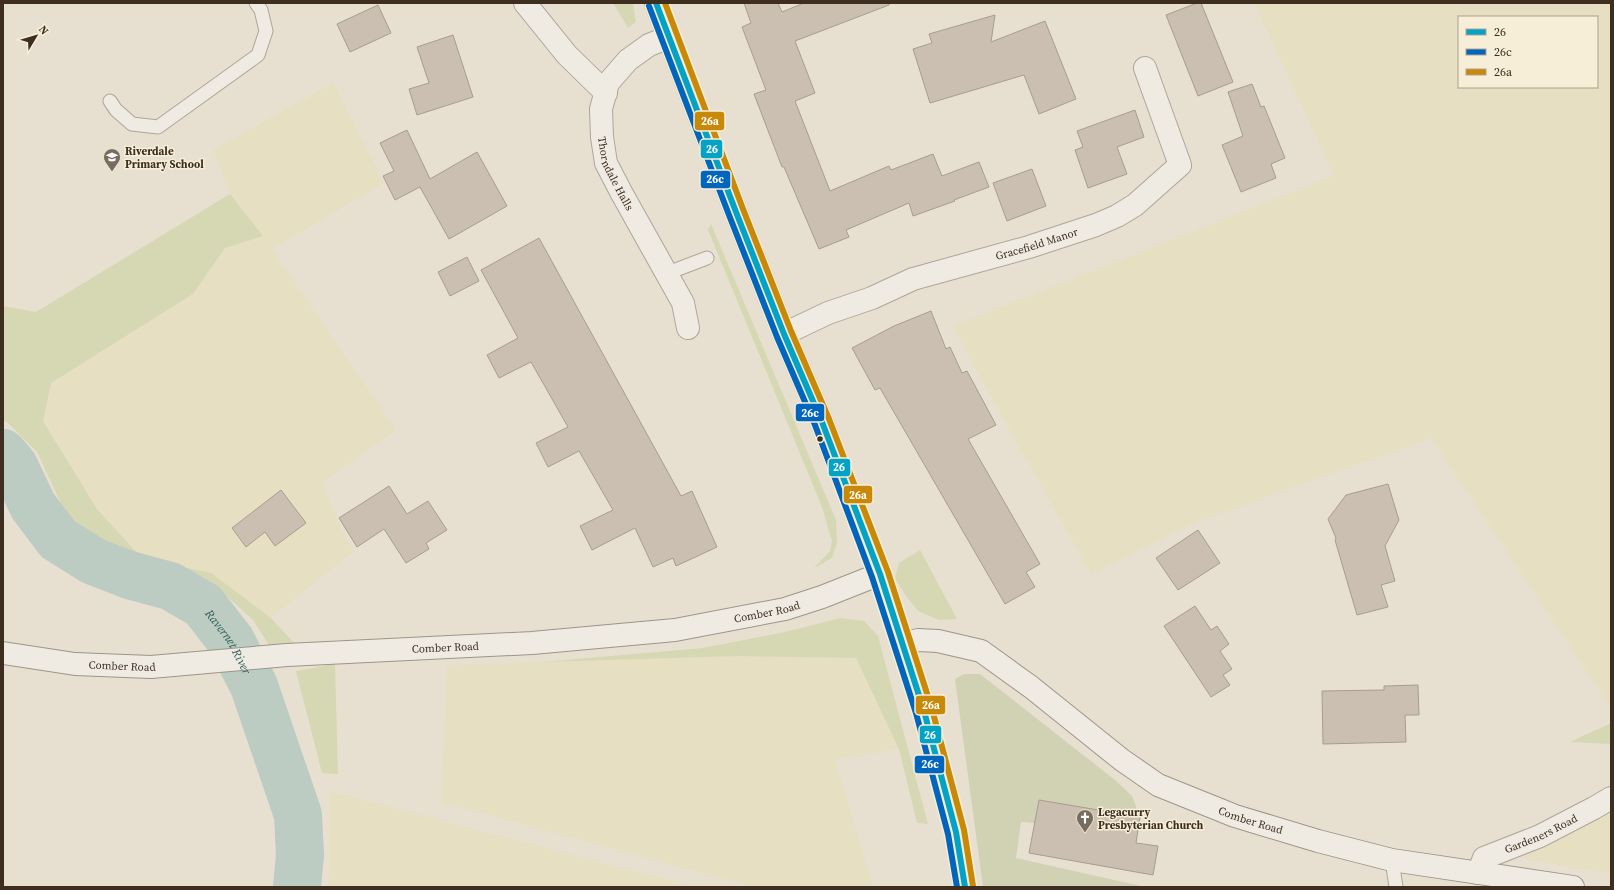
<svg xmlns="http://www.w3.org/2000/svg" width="1614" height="890" font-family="'Source Serif 4',serif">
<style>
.farmland{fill:#e6dfc2;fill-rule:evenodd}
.green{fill:#d6d7b3}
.cemetery{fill:#d1d1b3}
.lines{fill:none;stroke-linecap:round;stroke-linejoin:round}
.river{stroke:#bcccc2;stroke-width:48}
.building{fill:#cbbfb2;stroke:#a89c90}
.lane-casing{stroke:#ada599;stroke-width:15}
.street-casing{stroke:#ada599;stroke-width:24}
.secondary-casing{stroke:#9c958a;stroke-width:24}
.lane{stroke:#efebe3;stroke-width:13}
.street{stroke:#efebe3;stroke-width:22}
.secondary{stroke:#efebe3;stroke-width:22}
.bus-1-casing{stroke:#f7eed8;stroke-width:9}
.bus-2-casing{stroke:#f7eed8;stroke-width:9}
.bus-3-casing{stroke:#f7eed8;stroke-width:9}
.bus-1{stroke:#03a3c5;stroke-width:6}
.bus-2{stroke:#0065bd;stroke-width:6}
.bus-3{stroke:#c88808;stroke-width:6}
.bus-dot{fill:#3d2e20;stroke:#f7eed8;stroke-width:1.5}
.labels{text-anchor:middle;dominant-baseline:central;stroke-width:3;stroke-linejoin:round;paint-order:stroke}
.poi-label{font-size:11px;font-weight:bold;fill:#3d2e20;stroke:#f7eed8;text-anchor:start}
.street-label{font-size:11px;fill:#3d2e20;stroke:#f7eed8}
.water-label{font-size:12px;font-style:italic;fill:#2f5d5a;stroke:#f7eed8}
.line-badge{stroke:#f7eed8;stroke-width:1.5}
.badge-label{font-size:11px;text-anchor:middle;font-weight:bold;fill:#fff}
</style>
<rect width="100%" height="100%" fill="#e7e0d1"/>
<!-- farmland -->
<g class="farmland">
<path d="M1254,3H1611V708L1431,438L1199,521L1091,574L974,367L953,326L1334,176ZM1459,17H1597V87H1459Z"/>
<path d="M333,83L384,183L272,249L396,430L322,483L342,530L354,551L271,618L211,573L154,561L141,557L97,509L43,421L51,382L193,294L225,248L262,236L230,194L213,150Z"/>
<path d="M739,656L856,658L899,749L835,760L873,887H754L441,802L447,665Z"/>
<path d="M329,791L695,887H327L329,872Z"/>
<path d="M1611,812V874L1520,858Z"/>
</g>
<!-- green -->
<g class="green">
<path d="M613,3H633L636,22L628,28Z"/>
<path d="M230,194L263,236L225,248L193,294L51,383L43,421L97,509L141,557L92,540L66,514L37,452L8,423L3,420V306L36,312Z"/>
<path d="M711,224L836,520L837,543L832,558L814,568L830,551L832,541L822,507L708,230Z"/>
<path d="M920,550L957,619L939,620L918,611L906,596L895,578L899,563Z"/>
<path d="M154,561L211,573L271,618L294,643L269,645L253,620L210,581Z"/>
<path d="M840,618L864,621L878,636L928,824L917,823L899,749L856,658L739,656L543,662L703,648L785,632Z"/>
<path d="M335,664L338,774L322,773L296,671Z"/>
<path d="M1611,723V744L1570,742Z"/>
</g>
<!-- cemetery -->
<path class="cemetery" d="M964,674H980L1115,780L1132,796L1140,817L1039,800L1035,823L1021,822L1016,858L1141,886V887H983L955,679Z"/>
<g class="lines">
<!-- river -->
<path class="river" id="s1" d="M3,453L14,466L33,506L58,539L93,561L129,575L170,586L203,605L231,641L254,686L298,815L300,855L297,887"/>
</g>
<!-- building -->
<g class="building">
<path d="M744,3H778L782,12L804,3H889V5L795,41L815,93L795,101L830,191L889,166L891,170L933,154L942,176L979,162L989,187L954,200L955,201L913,216L909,203L846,230L849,237L819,249L784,167H782L754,94L766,90L742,27L751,23Z"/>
<path d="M1197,3H1201L1233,82L1198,96L1166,15Z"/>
<path d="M378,5L391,33L350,52L337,24Z"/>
<path d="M995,15L991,42L1045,21L1076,99L1039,114L1024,75L930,103L913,49L932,43L929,34Z"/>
<path d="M453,35L473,97L417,115L409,89L429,83L417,47Z"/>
<path d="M1252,84L1261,107L1264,106L1285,158L1271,164L1276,178L1241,192L1222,145L1243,136L1228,92Z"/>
<path d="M1135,110L1144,137L1117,147L1127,174L1088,188L1075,150L1083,147L1077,131Z"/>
<path d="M407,130L430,179L477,152L507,206L449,239L420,187L395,200L383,176L394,171L380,143Z"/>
<path d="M1032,169L1046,206L1007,221L993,183Z"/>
<path d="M539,238L681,496L692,491L717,547L676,566L673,558L653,567L635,528L592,550L580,526L613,510L579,451L548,467L536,443L568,427L531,362L499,378L487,355L518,338L481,270Z"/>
<path d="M467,257L479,281L450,296L438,272Z"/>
<path d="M931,311L946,349L950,347L962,373L967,371L996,425L968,439L1040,564L1026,572L1035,587L1005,604L880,388L875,390L852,348L894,326Z"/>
<path d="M1388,484L1399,520L1385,546L1395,581L1381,585L1388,607L1357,615L1335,540L1336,538L1328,519L1346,495Z"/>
<path d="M389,486L407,514L428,501L447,530L426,543L429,549L406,563L384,529L357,547L339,518Z"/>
<path d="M281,490L306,523L275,546L265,532L246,547L232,528Z"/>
<path d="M1198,530L1220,563L1178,590L1156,558Z"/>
<path d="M1195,606L1211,630L1217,626L1229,644L1220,651L1232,669L1223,675L1230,685L1211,697L1164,626Z"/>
<path d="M1418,685L1419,715H1405L1406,742L1323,744L1322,691L1384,690V686Z"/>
<path d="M1039,800L1140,817L1136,843L1158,846L1153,875L1029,853Z"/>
</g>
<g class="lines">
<!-- lane casing -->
<g class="lane-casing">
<g id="lane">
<path d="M110,101L116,110L132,124L158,127L258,55L266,31L261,10L256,3"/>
<path d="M665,274L707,258"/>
<path d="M1392,860L1396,887"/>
</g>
</g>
<!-- street casing -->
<g class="street-casing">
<g id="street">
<path d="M525,3L567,55L606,93"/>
<path id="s2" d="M669,37L649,45L628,60L608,83L601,109L602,137L606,163L621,192L683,303L688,328"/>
<path id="s3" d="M784,334L828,313L872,298L913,279L1029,247L1096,225L1117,216L1135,205L1180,165L1145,68"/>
<path id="s4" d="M1478,873L1484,858L1540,836L1594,808L1611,798"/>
</g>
</g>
<!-- secondary casing -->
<g class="secondary-casing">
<g id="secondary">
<path d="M656,3L736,212L784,334L822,422L880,574L924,711L956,832L965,887"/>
<path id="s5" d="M903,644L918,640L938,641L981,651L1031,687L1122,760L1158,785L1235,816L1318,841L1392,860L1573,887"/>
<path id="s6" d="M3,653L75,664L151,667L287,655L532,643L675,630L785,609L822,597L880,574"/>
</g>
</g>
<!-- lane -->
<use href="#lane" class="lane"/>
<!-- street -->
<use href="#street" class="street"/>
<!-- secondary -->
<use href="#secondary" class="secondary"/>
<!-- bus-1 casing -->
<g class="bus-1-casing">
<path id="bus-1" d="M656,3L736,212L784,334L822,422L880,574L924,711L956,832L965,887"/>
</g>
<!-- bus-2 casing -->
<g class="bus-2-casing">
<path id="bus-2" d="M649,6L729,215L777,337L815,425L872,577L916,713L948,834L957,887"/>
</g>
<!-- bus-3 casing -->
<g class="bus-3-casing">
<path id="bus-3" d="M665,3L743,209L791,331L829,419L888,572L932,709L964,830L973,886"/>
</g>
<!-- bus-1 -->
<use href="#bus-1" class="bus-1"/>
<!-- bus-2 -->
<use href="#bus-2" class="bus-2"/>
<!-- bus-3 -->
<use href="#bus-3" class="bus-3"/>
</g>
<!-- icons -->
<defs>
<g id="school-pin" transform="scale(0.9)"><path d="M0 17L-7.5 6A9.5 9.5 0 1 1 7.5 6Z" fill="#786c5e" stroke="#f7eed8"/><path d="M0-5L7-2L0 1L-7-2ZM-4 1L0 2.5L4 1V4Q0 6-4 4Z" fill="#fff"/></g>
<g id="church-pin" transform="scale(0.9)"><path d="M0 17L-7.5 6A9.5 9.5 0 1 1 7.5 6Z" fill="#786c5e" stroke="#f7eed8"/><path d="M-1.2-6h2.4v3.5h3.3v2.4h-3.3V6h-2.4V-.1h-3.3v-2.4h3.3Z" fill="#fff"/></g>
</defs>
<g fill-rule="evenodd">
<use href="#school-pin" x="112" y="157"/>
<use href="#church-pin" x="1085" y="818"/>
</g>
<!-- markers -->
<circle class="bus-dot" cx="820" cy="439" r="3.5"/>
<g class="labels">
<!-- poi labels -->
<g class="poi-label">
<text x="125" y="151">Riverdale<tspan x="125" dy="13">Primary School</tspan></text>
<text x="1098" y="812">Legacurry<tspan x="1098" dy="13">Presbyterian Church</tspan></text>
</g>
<!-- street labels -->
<g class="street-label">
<text stroke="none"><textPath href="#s2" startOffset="172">Thorndale Halls</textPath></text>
<text stroke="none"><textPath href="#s3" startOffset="269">Gracefield Manor</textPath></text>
<text stroke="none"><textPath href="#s6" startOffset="768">Comber Road</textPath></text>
<text stroke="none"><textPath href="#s6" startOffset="444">Comber Road</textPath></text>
<text stroke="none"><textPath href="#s6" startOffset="120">Comber Road</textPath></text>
<text stroke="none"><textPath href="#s5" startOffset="401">Comber Road</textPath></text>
<text stroke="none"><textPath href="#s4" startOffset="78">Gardeners Road</textPath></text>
</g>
<!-- water labels -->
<g class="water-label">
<text stroke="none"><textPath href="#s1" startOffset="308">Ravernet River</textPath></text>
</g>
</g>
<g class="line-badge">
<rect x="694" y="111" width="31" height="20" rx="4" fill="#c88808"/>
<rect x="700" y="139" width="23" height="20" rx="4" fill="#03a3c5"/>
<rect x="700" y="170" width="31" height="19" rx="4" fill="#0065bd"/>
<rect x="795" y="403" width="30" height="19" rx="4" fill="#0065bd"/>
<rect x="828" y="458" width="23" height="19" rx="4" fill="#03a3c5"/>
<rect x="843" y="485" width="30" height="19" rx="4" fill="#c88808"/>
<rect x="915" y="695" width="31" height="20" rx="4" fill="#c88808"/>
<rect x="919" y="725" width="23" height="19" rx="4" fill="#03a3c5"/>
<rect x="914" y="755" width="31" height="19" rx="4" fill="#0065bd"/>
</g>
<g class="badge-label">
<text x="710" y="125">26a</text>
<text x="712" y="153">26</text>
<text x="715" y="183">26c</text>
<text x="810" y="417">26c</text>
<text x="839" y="471">26</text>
<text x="858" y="499">26a</text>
<text x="931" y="709">26a</text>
<text x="930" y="739">26</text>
<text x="930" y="768">26c</text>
</g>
<!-- border -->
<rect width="1614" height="890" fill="none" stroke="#3d2e20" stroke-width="8"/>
<!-- legend -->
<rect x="1458" y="16" width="140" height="72" fill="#f7eed8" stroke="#ada18e"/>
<rect x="1466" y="29" width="20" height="6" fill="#03a3c5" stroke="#ada18e"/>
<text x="1494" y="36" font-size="12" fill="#3d2e20">26</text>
<rect x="1466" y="49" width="20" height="6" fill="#0065bd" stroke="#ada18e"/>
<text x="1494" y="56" font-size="12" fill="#3d2e20">26c</text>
<rect x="1466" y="69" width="20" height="6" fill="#c88808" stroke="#ada18e"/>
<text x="1494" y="76" font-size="12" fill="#3d2e20">26a</text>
<!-- north arrow -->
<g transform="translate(36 36) rotate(52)" stroke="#f7eed8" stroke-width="3" paint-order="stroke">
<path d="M0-3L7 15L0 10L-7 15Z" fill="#3d2e20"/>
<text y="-6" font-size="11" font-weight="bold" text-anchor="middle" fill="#3d2e20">N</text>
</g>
</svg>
